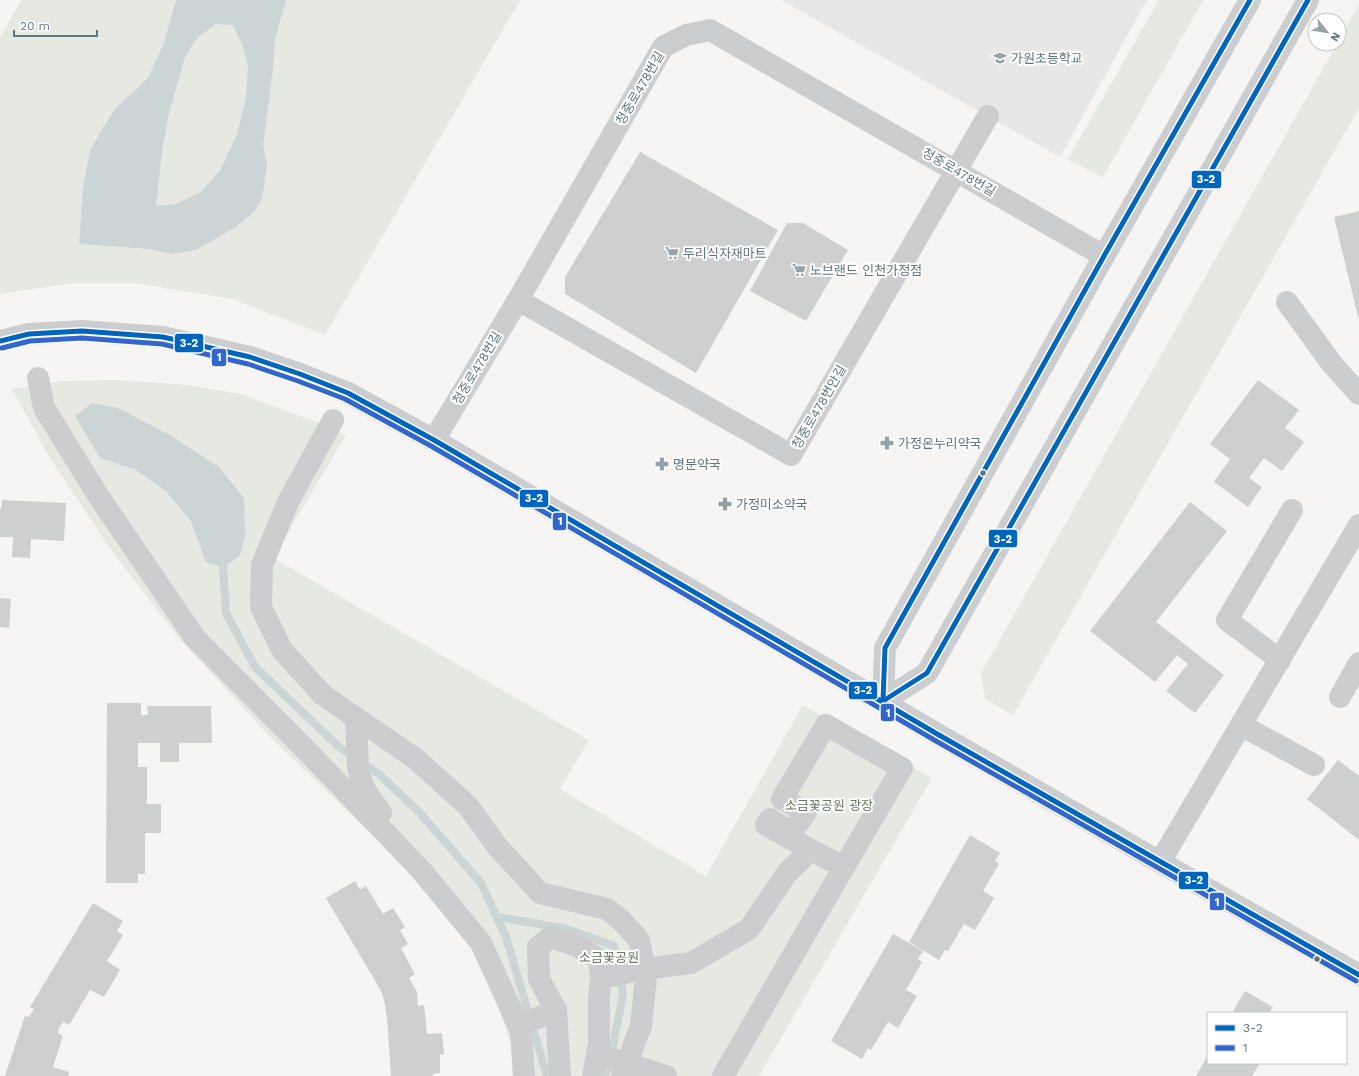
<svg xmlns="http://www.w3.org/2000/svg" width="1359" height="1076" font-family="'Work Sans','Noto Sans KR',sans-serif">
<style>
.built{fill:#e6e7e6}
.green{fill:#e6e8e2}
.water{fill:#cbd5d6;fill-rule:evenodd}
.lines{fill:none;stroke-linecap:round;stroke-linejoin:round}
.stream{stroke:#cbd5d6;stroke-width:8}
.building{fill:#cecfcf}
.minor{stroke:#cccdce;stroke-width:22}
.bus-1-casing{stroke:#fff;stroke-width:8}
.bus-2-casing{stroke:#fff;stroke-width:8}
.bus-1{stroke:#0065bd;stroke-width:5}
.bus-2{stroke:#36c;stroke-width:5}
.bus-dot{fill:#61757e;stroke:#fff;stroke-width:1.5}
.labels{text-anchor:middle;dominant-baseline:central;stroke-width:4;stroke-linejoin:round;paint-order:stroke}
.poi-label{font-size:13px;fill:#61757e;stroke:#fff;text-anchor:start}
.street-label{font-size:13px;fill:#61757e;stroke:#fff}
.park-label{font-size:13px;fill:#677760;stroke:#fff}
.line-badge{stroke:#fff;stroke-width:1.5}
.badge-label{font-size:11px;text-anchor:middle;font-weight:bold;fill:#fff}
</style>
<rect width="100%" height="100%" fill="#f6f5f4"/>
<!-- built -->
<path class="built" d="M781,0H1147L1060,157Z"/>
<!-- green -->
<g class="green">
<path d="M21,0H520L325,335L232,299L134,283H73L0,294V38Z"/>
<path d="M1159,0H1203L1103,177L1068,159Z"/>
<path d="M1359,4V108L1013,715L985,699L981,673L1337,44H1339V40Z"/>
<path d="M116,380L188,385L241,394L325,425L346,435L273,558L589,740L560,789L706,876L803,705L932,778L759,1076H513L511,1046L492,985L460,928L407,868L270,737L176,635L108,546L48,455L12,389L61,381Z"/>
</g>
<!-- water -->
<g class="water">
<path d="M176,0H286L275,39L273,68L263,146L267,163L262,199L254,212L235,228L196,250L170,254L150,249L79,244L83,189L90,150L114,110L148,78L164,43ZM216,24L233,25L243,47L248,66L246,98L237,134L221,169L201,192L176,204L156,206L162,151L169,113L185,57L198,37Z"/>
<path d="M92,403L118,408L168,434L219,467L244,498L245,536L240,555L223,568L206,562L191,521L166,491L136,470L100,458L75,416Z"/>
</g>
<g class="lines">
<!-- stream -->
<g class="stream">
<path d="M223,568L226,613L255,667L338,746L380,775L419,812L481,883L506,937L547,1076"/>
<path d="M497,917L567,929L614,946L623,994L609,1066L604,1076"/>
</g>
</g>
<!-- building -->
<g class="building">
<path d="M640,152L778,230L696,373L565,294V277Z"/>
<path d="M1359,211V317H1358L1334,217Z"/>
<path d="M787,223H803L848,250L806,321L750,291Z"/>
<path d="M1258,380L1299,410L1285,428L1304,442L1282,471L1264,458L1249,478L1262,487L1248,507L1214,482L1230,459L1210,444Z"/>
<path d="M2,500L66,503L64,541L31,539L30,558L12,557L13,537H0V509H1Z"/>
<path d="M1190,502L1227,531L1156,622L1224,675L1195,713L1166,691L1188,664L1177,655L1155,682L1090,631Z"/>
<path d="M0,598L11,599L9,628L0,627Z"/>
<path d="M107,703H141V715H148L147,706H211L212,743H179V762H160V743H138V767H147V804H161V833H145V874H138V883H106Z"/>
<path d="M1338,760L1359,776V840L1307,799Z"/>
<path d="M970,835L1000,853L995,861L999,864L983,891L994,898L975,930L964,924L948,951L945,950L939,960L909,942Z"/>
<path d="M355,881L360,890L366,886L383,914L393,908L405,927L400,930L408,944L401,948L415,974L409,978L417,992L418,1006L424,1005L427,1034L442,1033L444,1054L440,1055V1073L433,1074V1076H391L387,1018L384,1000L380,989L326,898Z"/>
<path d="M93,903L123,921L117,931L123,935L107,961L120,970L104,997L90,990L69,1025L63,1022L59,1028L58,1033L63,1036L53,1067L69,1072L68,1076H5L25,1016L29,1017L34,1009L30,1007Z"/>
<path d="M893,934L923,951L918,959L922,962L906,990L917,996L898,1028L888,1022L871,1050L868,1048L862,1059L831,1041Z"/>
<path d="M1245,991L1273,1007L1269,1013H1232Z"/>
<path d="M1208,1055V1063H1260L1252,1076H1196Z"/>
</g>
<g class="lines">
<!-- minor -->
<g class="minor">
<path d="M518,300L791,455L988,116"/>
<path d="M1287,302L1332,364L1359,394"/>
<path d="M0,341L29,334L82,331L163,337L250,357L300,374L348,393L434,440L939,735L1160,862L1359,975"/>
<path d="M38,378L44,408L99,497L195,638L309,753L421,870L481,943L521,1031L524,1076"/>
<path d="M333,420L288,502L262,565L261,607L282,650L323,695L416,759L468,806L497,846L540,893L607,909L621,920L639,940L646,977L641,1026L622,1076"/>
<path d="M434,440L518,300L663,47L686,35L710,30L1104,256"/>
<path d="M1280,660L1227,620L1292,510"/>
<path d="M1340,697L1359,663"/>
<path d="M883,701L927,673L1308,0"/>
<path d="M883,701L885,648L1104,256L1250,0"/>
<path d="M356,718L358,767L363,787L381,813"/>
<path d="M1241,725L1314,765"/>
<path d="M1160,862L1359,525"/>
<path d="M601,978L644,969L691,963L734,938L749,929L787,873L811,850L844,867L902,768L826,725L782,799L806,812L791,833L770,819L766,825L811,850"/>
<path d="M519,1026L556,1010"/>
<path d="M612,1059L666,1076"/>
<path d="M560,1076L556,1010L539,979L538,947L551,937L577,946L599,959L601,978L599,997V1044L593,1076"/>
<path d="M723,1076L844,867"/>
</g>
<!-- bus-1 casing -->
<g class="bus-1-casing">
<g id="bus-1">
<path d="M0,341L29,334L82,331L163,337L250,357L300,374L348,393L434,440L939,735L1359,975"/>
<path d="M883,701L927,673L1308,0"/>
<path d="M883,701L885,648L1104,256L1250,0"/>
</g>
</g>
<!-- bus-2 casing -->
<g class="bus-2-casing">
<path id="bus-2" d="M2,348L30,341L82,338L162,344L248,364L298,381L345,399L431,446L936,741L1356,981"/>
</g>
<!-- bus-1 -->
<use href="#bus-1" class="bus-1"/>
<!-- bus-2 -->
<use href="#bus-2" class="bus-2"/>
</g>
<!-- icons -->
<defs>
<g id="school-bare" transform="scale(1.08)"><path d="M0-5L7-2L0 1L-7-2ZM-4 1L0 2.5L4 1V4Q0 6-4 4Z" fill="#95a2a7" stroke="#fff" stroke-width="2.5" paint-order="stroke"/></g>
<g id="supermarket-bare" transform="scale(1.08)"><path d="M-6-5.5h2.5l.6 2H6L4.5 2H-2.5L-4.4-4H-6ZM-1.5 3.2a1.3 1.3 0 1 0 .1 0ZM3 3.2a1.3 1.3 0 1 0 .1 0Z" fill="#95a2a7" stroke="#fff" stroke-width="2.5" paint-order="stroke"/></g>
<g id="pharmacy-bare" transform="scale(1.08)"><path d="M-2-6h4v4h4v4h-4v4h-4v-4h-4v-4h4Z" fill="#95a2a7" stroke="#fff" stroke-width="2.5" paint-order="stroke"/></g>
</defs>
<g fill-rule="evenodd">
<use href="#school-bare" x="1000" y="58"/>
<use href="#supermarket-bare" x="672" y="253"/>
<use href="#supermarket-bare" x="799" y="270"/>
<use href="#pharmacy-bare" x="887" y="443"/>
<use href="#pharmacy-bare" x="662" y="464"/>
<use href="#pharmacy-bare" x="725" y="504"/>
</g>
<!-- markers -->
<g class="bus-dot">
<circle cx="983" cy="473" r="3.5"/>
<circle cx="1317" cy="959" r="3.5"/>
</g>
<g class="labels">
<!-- poi labels -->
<g class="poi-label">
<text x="1011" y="58">가원초등학교</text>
<text x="683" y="253">두리식자재마트</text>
<text x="810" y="270">노브랜드 인천가정점</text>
<text x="898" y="443">가정온누리약국</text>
<text x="673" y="464">명문약국</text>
<text x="736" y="504">가정미소약국</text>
</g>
<!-- street labels -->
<g class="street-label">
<text transform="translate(640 88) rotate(-60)">청중로478번길</text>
<text transform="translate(959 172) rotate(30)">청중로478번길</text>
<text transform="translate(477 368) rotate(-59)">청중로478번길</text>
<text transform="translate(819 407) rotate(-60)">청중로478번안길</text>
</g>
<!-- park labels -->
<g class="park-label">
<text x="829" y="805">소금꽃공원 광장</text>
<text x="609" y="957">소금꽃공원</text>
</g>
</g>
<g class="line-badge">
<rect x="1191" y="170" width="31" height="19" rx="4" fill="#0065bd"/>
<rect x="174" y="333" width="30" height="20" rx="4" fill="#0065bd"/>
<rect x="211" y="348" width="16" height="19" rx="4" fill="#36c"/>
<rect x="519" y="489" width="30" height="19" rx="4" fill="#0065bd"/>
<rect x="552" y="512" width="15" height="19" rx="4" fill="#36c"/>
<rect x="988" y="529" width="30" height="19" rx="4" fill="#0065bd"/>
<rect x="848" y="681" width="30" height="19" rx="4" fill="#0065bd"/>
<rect x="880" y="703" width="15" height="19" rx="4" fill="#36c"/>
<rect x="1178" y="871" width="31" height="19" rx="4" fill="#0065bd"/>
<rect x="1209" y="892" width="16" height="19" rx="4" fill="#36c"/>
</g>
<g class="badge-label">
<text x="1206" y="183">3-2</text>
<text x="189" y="347">3-2</text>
<text x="219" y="361">1</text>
<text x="534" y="502">3-2</text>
<text x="560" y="525">1</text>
<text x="1003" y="543">3-2</text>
<text x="863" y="694">3-2</text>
<text x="888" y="717">1</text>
<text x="1194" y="884">3-2</text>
<text x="1217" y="906">1</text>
</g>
<!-- legend -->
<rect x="1207" y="1012" width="140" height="52" fill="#ffffff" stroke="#c0c8cb"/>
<rect x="1215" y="1025" width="20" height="6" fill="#0065bd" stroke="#c0c8cb"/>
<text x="1243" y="1032" font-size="12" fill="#61757e">3-2</text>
<rect x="1215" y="1045" width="20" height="6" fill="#3366cc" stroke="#c0c8cb"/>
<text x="1243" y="1052" font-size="12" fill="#61757e">1</text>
<!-- north arrow -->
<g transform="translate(1327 32) rotate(120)"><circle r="19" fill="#ffffff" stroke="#c0c8cb"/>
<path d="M0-3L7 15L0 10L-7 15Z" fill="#95a2a7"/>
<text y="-6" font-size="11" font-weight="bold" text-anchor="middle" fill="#61757e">N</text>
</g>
<!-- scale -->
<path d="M14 30v6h83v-6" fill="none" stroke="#61757e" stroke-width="2"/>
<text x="20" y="30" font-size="12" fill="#61757e" stroke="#ffffff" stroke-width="3" paint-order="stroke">20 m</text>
</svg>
